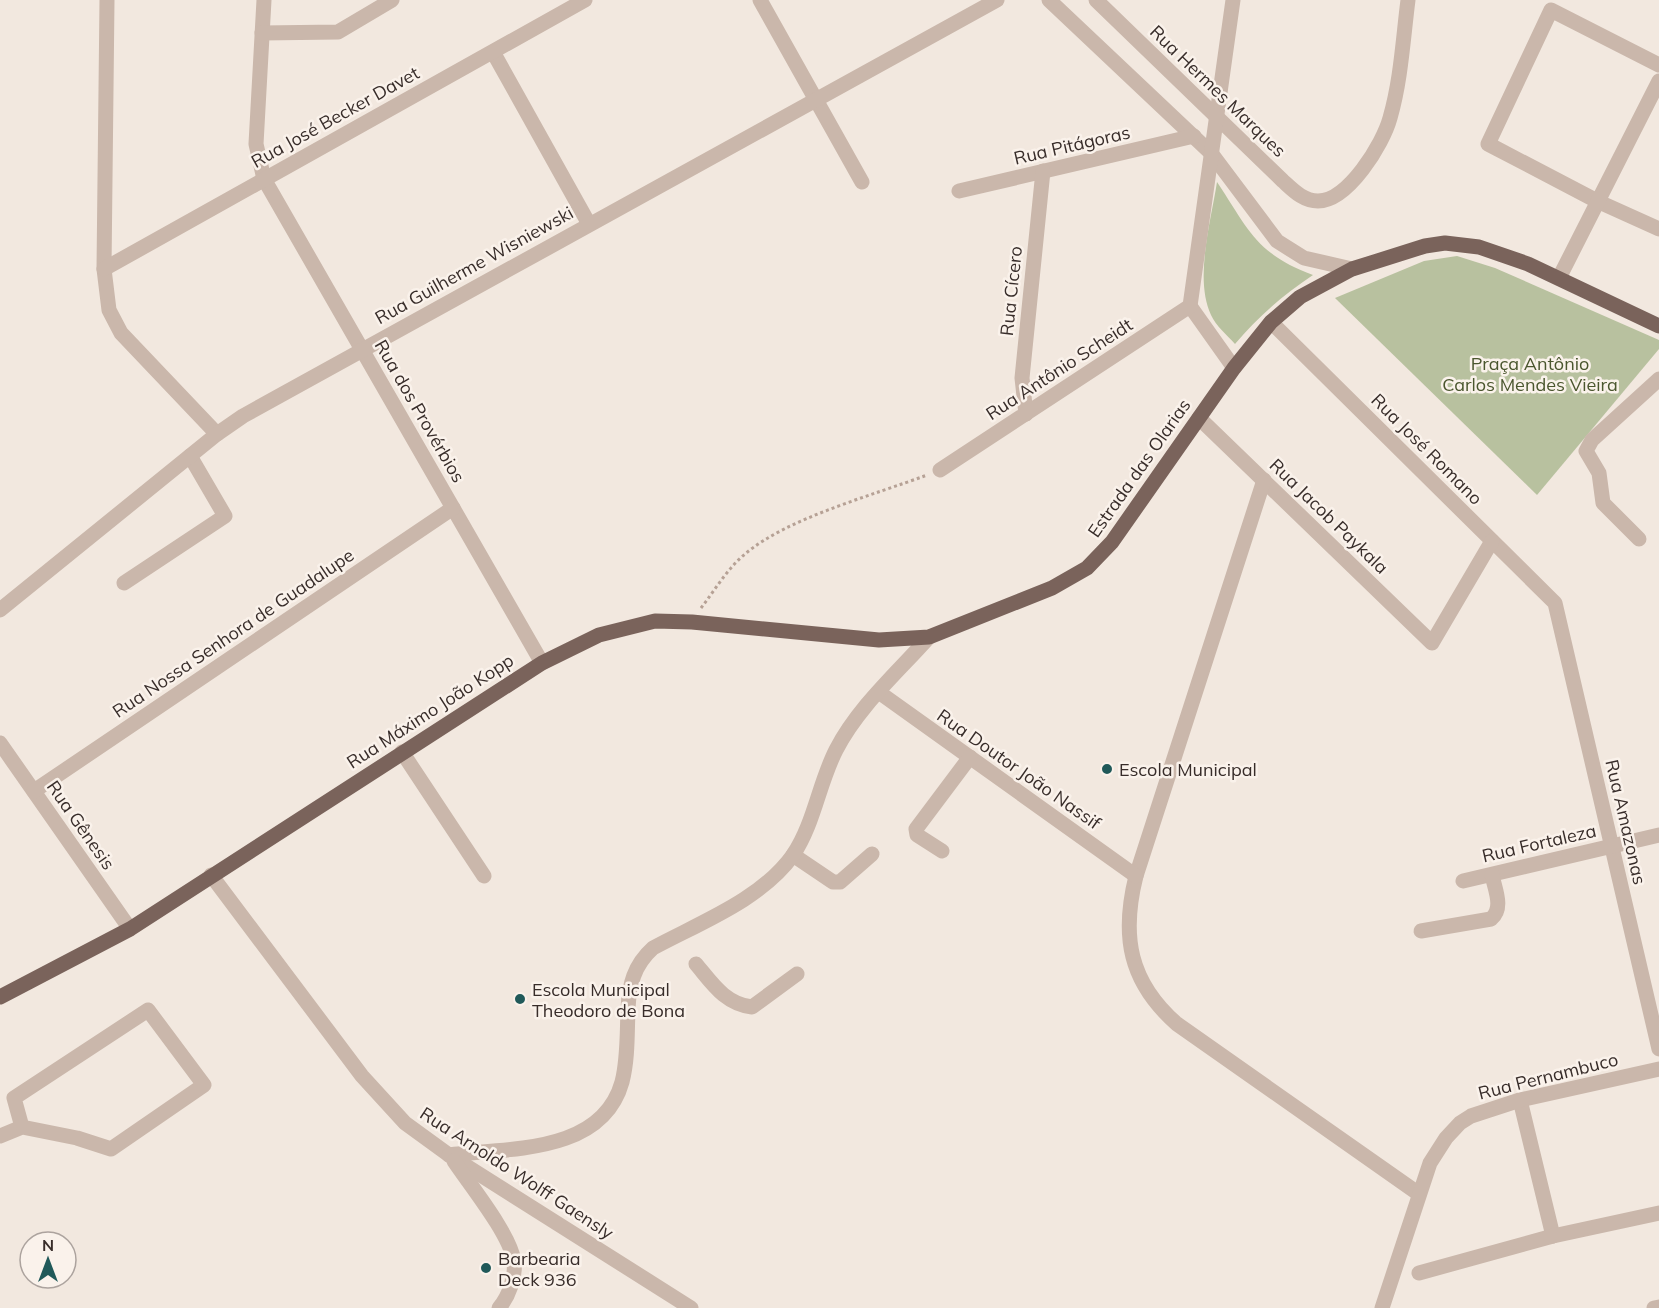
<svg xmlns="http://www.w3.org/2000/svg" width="1659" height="1308" font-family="Mulish,sans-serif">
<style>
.green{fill:#b8c19f}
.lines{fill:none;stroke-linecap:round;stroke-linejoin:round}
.path{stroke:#b6a195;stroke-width:3;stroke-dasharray:3 3;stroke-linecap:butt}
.minor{stroke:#cab7ab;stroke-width:15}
.major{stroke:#7a635b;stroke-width:15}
.poi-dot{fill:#205959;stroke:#faf2eb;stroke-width:2}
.labels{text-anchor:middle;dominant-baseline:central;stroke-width:5;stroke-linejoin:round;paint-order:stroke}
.street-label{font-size:18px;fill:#382d2a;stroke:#faf2eb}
.park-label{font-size:18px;fill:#4a562e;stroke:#faf2eb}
.poi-label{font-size:18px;fill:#382d2a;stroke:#faf2eb;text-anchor:start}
</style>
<rect width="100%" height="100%" fill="#f2e8df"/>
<!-- green -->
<g class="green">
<path d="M1217,182C1249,230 1256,254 1313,275C1283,295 1259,316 1235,344C1227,335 1216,326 1211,315C1194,279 1211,221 1217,182Z"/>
<path d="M1457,256L1495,268L1659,340V349L1537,495L1335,298L1424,261Z"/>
</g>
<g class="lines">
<!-- path -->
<path class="path" d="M701,608C715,590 727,569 745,554C787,518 874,495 927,475"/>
<!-- minor -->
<g class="minor">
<path d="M107,0L104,269L109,310L121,333L217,434"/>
<path d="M264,0L256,144L264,179L542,663"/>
<path d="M760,0L862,182"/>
<path d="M1049,0L1211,153L1277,241L1304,258L1352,269"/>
<path d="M1096,0L1283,181C1293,190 1303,201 1318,201C1348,201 1383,144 1390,118C1401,80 1403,39 1408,0"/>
<path d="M262,33L338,32L392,0"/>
<path d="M493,52L589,224"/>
<path d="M1659,65L1551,10L1488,144L1597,201L1659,229"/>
<path d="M959,191L1194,136"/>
<path d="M104,269L585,0"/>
<path d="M1559,278L1659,81"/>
<path d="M1190,306L1234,368"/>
<path d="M1271,322L1555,603L1659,1049"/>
<path d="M1026,414L1022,378L1043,171"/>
<path d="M1199,418L1432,643L1492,541"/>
<path d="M940,470L1190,306L1233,0"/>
<path d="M1264,480L1136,876C1121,936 1129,982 1177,1024L1419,1194"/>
<path d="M1639,539L1603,503L1599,473L1586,451L1592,440L1659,379"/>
<path d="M124,583L225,516L190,456"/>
<path d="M0,610L217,434L243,416L997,0"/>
<path d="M880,693L1136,876"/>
<path d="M0,743L130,929"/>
<path d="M402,752L484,876"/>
<path d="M34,791L453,508"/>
<path d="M942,851L917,835L916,829L970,757"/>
<path d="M793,855L833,882H840L872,854"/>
<path d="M211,875L362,1076L405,1123L449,1155L691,1308"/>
<path d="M1463,881L1659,835"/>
<path d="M1421,931L1491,919C1504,908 1495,890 1492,875"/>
<path d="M696,964C712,983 725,1004 752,1007L797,974"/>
<path d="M1520,1100L1553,1236"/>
<path d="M0,1136L22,1127L77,1138L111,1149L204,1085L148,1010L14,1098L22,1127"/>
<path d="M449,1155C509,1148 602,1154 622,1082C628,1059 627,1033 628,1009C629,985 634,965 653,948C699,923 761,900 793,855C814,824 819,783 836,750C858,707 898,672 929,637"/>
<path d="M454,1161C470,1185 510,1234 514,1261C516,1277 509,1296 499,1308"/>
<path d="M1419,1273L1553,1236L1659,1213"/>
<path d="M1382,1308L1430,1163L1446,1138L1460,1123L1471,1116L1520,1100L1659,1069"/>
<path d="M1654,1308L1659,1307"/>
</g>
<!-- major -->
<path class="major" d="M0,997L130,929L542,663L599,635L655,621L692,622L879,640L929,637L1052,588L1087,568L1112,542L1234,368L1271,322L1300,297L1352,269L1425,246L1445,243L1479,247L1528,264L1659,326"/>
</g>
<!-- markers -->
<g class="poi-dot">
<circle cx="1107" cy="769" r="6"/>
<circle cx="520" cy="999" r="6"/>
<circle cx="486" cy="1268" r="6"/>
</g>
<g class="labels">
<!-- street labels -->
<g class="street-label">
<text transform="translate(1218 91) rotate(44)">Rua Hermes Marques</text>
<text transform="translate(335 117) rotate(-29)">Rua José Becker Davet</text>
<text transform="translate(1072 145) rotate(-13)">Rua Pitágoras</text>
<text transform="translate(474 265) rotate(-29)">Rua Guilherme Wisniewski</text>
<text transform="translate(1011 291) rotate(-84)">Rua Cícero</text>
<text transform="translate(1059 369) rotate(-33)">Rua Antônio Scheidt</text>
<text transform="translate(420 411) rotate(60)">Rua dos Provérbios</text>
<text transform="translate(1427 449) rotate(45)">Rua José Romano</text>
<text transform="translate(1139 468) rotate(-55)">Estrada das Olarias</text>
<text transform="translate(1329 516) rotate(44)">Rua Jacob Paykala</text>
<text transform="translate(233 633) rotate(-34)">Rua Nossa Senhora de Guadalupe</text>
<text transform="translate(430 711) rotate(-33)">Rua Máximo João Kopp</text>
<text transform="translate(1019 769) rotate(35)">Rua Doutor João Nassif</text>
<text transform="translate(1626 822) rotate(77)">Rua Amazonas</text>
<text transform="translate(81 825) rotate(55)">Rua Gênesis</text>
<text transform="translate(1539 843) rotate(-13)">Rua Fortaleza</text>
<text transform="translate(1548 1076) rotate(-14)">Rua Pernambuco</text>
<text transform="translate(517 1173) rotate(33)">Rua Arnoldo Wolff Gaensly</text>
</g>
<!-- park labels -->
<g class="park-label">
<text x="1530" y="363">Praça Antônio<tspan x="1530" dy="21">Carlos Mendes Vieira</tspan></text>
</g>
<!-- poi labels -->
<g class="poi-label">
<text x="1119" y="769">Escola Municipal</text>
<text x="532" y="989">Escola Municipal<tspan x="532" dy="21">Theodoro de Bona</tspan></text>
<text x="498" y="1258">Barbearia<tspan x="498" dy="21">Deck 936</tspan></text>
</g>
</g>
<!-- north arrow -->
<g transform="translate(48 1260)"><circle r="28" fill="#faf2eb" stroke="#aca39e" stroke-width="1.5"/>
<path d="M0-4.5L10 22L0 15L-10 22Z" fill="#205959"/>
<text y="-9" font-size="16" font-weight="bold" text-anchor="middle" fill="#382d2a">N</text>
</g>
</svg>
